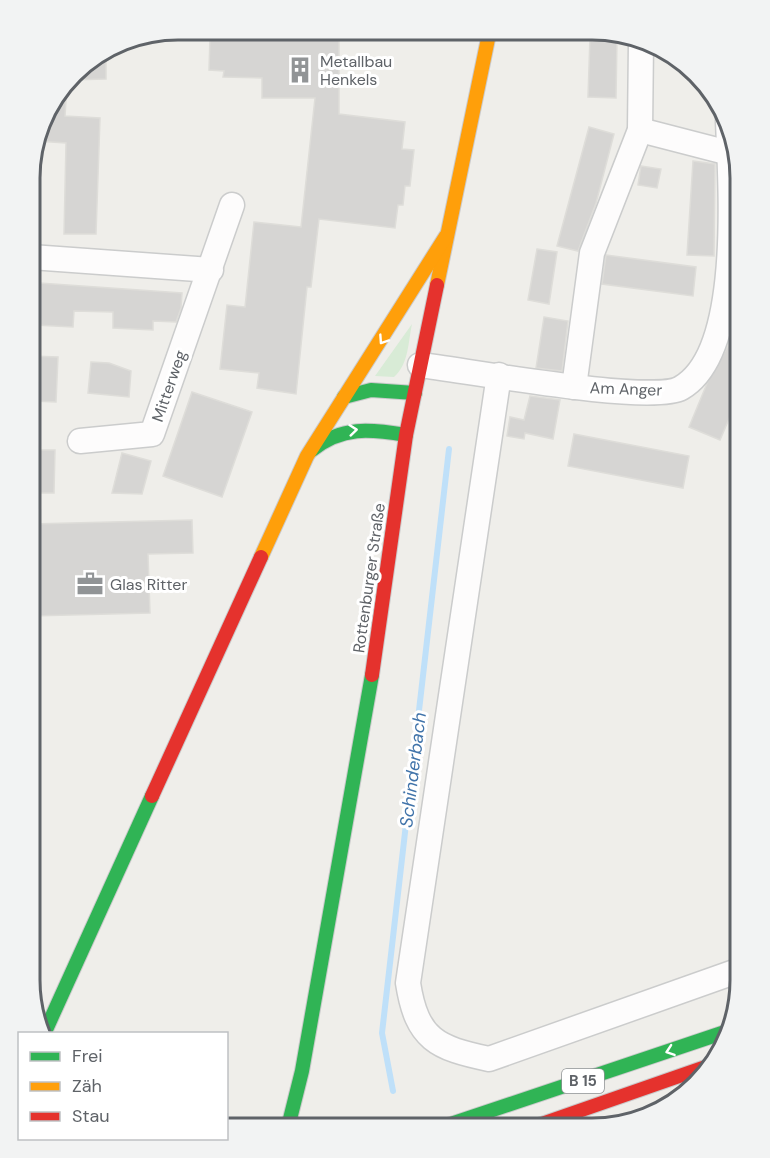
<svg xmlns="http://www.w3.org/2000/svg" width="770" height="1158" font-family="'DM Sans',sans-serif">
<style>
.green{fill:#d8ebd6}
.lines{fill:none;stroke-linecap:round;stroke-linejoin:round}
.stream{stroke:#bfe0f9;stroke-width:6}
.building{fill:#d6d5d3;stroke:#deddd9;stroke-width:1.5}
.street-casing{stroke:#cbcccc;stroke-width:27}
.fast-casing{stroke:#cacacb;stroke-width:16}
.slow-casing{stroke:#cacacb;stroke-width:16}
.jam-casing{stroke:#cacacb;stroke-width:16}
.street{stroke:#fdfcfc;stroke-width:24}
.fast{stroke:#30b455;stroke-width:14}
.slow{stroke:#ff9f0a;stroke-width:14}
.jam{stroke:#e5322d;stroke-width:14}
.oneway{stroke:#fff}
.labels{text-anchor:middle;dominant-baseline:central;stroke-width:6;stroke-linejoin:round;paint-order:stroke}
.shield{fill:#fff;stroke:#8f9295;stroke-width:1.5}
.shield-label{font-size:15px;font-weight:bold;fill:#5f6368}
.poi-label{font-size:16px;fill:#5f6368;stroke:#fff;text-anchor:start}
.street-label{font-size:16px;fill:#5f6368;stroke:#fff}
.water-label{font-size:18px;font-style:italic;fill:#4174aa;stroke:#fff}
.rim{fill:none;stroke:#5f6368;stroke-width:3}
</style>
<rect width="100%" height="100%" fill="#efeeea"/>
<!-- green -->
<path class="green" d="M412,324C408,342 409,364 394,377L375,376Z"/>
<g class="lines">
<!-- stream -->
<path class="stream" d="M393,1091L382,1033L449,449"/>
</g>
<!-- building -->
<g class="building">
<path d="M302,36V40H339V114L405,122L402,149L414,150L410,186H405L403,205H398L395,228L319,219L311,287H307L296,394L257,388L259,373L220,369L227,305L245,307L254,222L301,227L315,98H262V78L223,77L224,71L209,70L210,37Z"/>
<path d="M590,37L617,38L616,98L588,97Z"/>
<path d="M106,52V79L70,80L81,67Z"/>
<path d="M67,84L65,116L100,118L96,234H64L66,143L37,141L50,104Z"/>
<path d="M589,127L614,134L596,203L578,251L557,246Z"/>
<path d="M693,161L715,164L714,256L687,255Z"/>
<path d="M641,166L661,169L657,188L638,185Z"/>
<path d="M537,249L557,252L549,304L528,300Z"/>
<path d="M606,255L696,267L693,296L602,284Z"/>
<path d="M39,283L182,293L181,308L176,322L153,321V330L113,328V312L74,311L73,327L35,325Z"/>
<path d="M740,307V393L720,440L689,427L708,381L728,346Z"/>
<path d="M544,317L568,321L562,371L536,368Z"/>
<path d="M31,356L58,357L56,402L33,401Z"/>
<path d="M91,362L109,363L131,371L129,397L88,393Z"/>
<path d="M192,392L252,412L222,497L163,476Z"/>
<path d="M530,396L560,400L553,439L525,433L524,439L507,436L510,417L524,420Z"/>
<path d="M574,434L689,456L683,488L568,466Z"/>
<path d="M31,450H55L54,493H31Z"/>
<path d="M122,453L151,461L142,494L112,493Z"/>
<path d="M192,520L193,553L148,554L150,613L31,616V524Z"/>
</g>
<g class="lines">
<!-- street casing -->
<g class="street-casing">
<g id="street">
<path d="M640,130L729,153"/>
<path d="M31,257L211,270"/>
<path d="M420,365C464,370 652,405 681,388C744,352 730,183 728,120"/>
<path d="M499,375L408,983C417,1040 437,1048 489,1059L740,970"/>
<path d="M574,387L592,253L640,130L641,42"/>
<path d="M80,441L152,434L232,205"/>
</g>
</g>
<!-- fast casing -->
<g class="fast-casing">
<g id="fast">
<path d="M344,397L371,390L415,393"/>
<path d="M312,450C342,426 370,429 406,435"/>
<path d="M44,1034L152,796"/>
<path d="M288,1127L302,1071L372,675"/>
<path d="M439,1128L725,1032"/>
</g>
</g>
<!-- slow casing -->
<g class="slow-casing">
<g id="slow">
<path d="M437,285L489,34"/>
<path d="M261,557L307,456L446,236"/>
</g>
</g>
<!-- jam casing -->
<g class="jam-casing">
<g id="jam">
<path d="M372,675L406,435L437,285"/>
<path d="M152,796L261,557"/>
<path d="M530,1128L711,1065"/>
</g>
</g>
<!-- street -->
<use href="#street" class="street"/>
<!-- fast -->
<use href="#fast" class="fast"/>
<!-- slow -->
<use href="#slow" class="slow"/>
<!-- jam -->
<use href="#jam" class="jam"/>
</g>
<!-- one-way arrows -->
<defs><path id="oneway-chevron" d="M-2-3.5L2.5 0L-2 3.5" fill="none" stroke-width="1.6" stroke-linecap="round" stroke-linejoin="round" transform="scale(1.5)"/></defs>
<g class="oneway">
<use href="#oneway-chevron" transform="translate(383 340) rotate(124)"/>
<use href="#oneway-chevron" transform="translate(353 430) rotate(-6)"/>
<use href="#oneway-chevron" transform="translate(670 1051) rotate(161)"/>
</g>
<!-- icons -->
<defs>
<g id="building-bare" transform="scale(2.07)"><path d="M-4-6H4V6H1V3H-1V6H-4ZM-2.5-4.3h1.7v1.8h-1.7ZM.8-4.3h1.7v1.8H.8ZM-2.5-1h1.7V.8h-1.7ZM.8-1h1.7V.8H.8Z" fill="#919496" stroke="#fff" stroke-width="2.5" paint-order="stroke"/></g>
<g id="office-bare" transform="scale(2.07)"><path d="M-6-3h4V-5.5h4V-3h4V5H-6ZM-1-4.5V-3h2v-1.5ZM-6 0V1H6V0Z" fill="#919496" stroke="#fff" stroke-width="2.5" paint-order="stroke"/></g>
</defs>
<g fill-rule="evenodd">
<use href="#building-bare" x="300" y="70"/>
<use href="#office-bare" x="90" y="584"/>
</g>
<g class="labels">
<!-- shield labels -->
<rect class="shield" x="562" y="1069" width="42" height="24" rx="4.5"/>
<g class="shield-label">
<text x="583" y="1081">B 15</text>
</g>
<!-- poi labels -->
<g class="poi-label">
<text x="320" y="61">Metallbau<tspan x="320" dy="18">Henkels</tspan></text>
<text x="110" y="584">Glas Ritter</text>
</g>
<!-- street labels -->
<g class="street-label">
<text transform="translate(169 386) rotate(-71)">Mitterweg</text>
<text transform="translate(626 389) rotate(2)">Am Anger</text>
<text transform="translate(369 578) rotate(-82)">Rottenburger Straße</text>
</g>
<!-- water labels -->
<g class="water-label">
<text transform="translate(413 770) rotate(-83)">Schinderbach</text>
</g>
</g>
<!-- crop -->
<path d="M0 0H770V1158H0ZM178 40H592A138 138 0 0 1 730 178V980A138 138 0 0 1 592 1118H178A138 138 0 0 1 40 980V178A138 138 0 0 1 178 40Z" fill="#f2f3f3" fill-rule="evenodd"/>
<path class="rim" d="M178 40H592A138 138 0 0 1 730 178V980A138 138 0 0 1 592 1118H178A138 138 0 0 1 40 980V178A138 138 0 0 1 178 40Z"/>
<!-- legend -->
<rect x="18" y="1032" width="210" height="108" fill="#ffffff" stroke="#bfc1c3" stroke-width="1.5"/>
<rect x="30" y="1052" width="30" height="9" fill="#30b455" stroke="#bfc1c3" stroke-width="1.5"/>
<text x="72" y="1062" font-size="18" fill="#5f6368">Frei</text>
<rect x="30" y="1082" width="30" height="9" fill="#ff9f0a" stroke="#bfc1c3" stroke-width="1.5"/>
<text x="72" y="1092" font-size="18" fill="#5f6368">Zäh</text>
<rect x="30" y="1112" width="30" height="9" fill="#e5322d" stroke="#bfc1c3" stroke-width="1.5"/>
<text x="72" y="1122" font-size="18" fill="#5f6368">Stau</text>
</svg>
